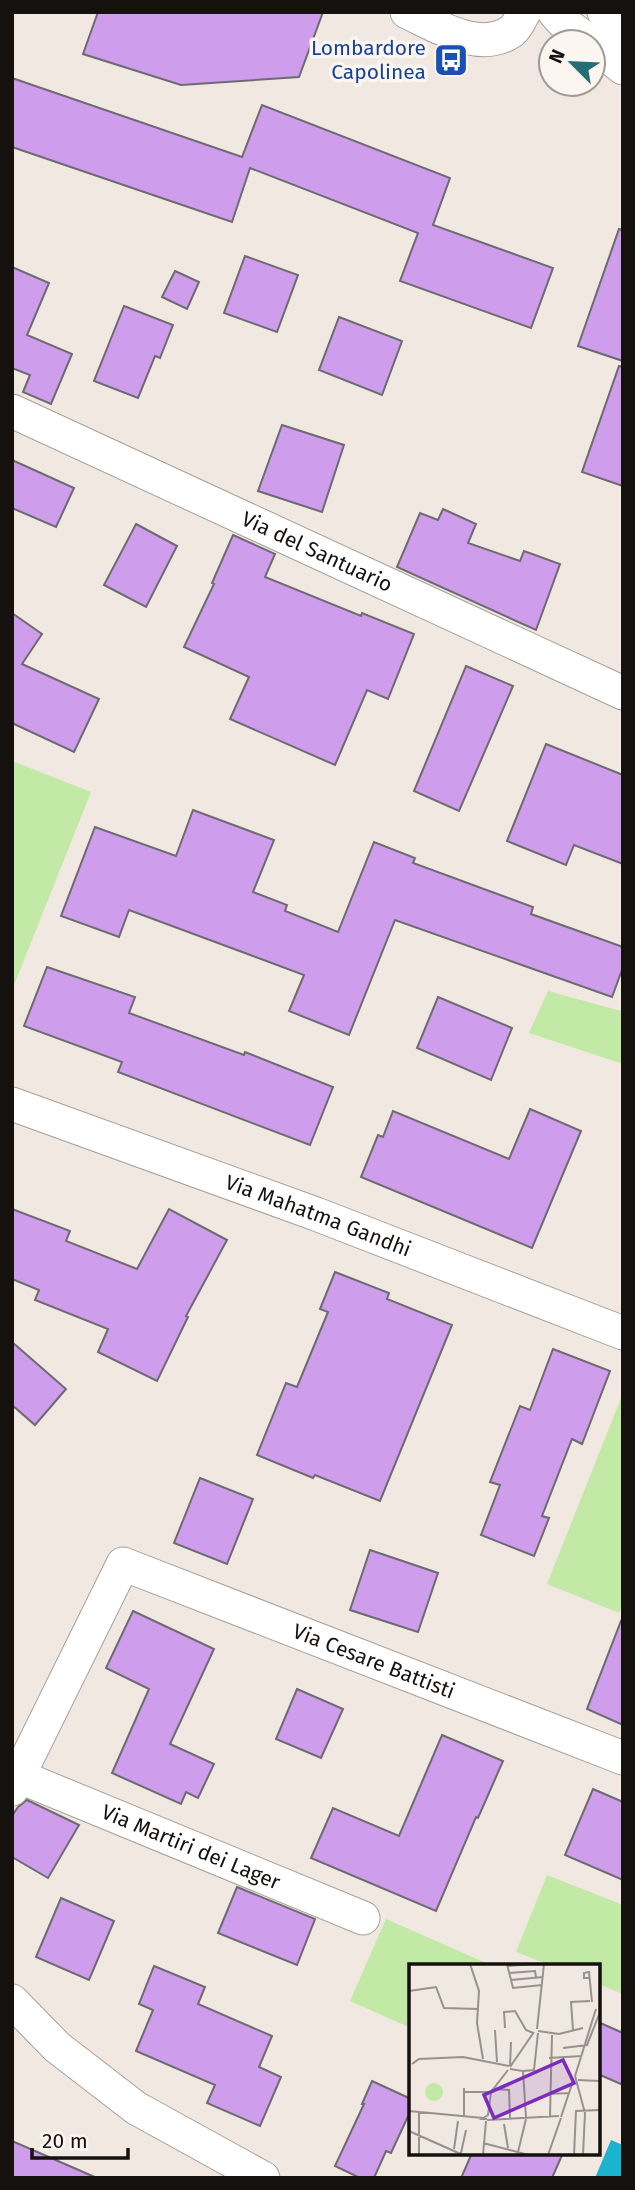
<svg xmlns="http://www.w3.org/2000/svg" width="635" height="2190" font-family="'Fira Sans',sans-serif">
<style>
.green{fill:#c3e9a6}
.water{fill:#1bb4ce}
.building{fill:#ce9eed;stroke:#6e6a71;stroke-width:2}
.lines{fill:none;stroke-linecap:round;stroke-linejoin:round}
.minor-casing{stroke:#a8a09a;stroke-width:35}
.minor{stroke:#fff;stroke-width:33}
.labels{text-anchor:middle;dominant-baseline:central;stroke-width:7;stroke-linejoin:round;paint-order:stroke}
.transit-label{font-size:21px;fill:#164399;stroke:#fdf5ef;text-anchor:end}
.street-label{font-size:21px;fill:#14110f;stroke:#fdf5ef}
.inset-road{fill:none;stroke:#98928d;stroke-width:2}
.view{fill:#7b2cbf;fill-opacity:0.15;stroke:#7b2cbf;stroke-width:3.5}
.inset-edge{fill:none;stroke:#14110f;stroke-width:3.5}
</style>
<rect width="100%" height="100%" fill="#f0e8e1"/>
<!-- green -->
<g class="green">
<path d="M12,761L91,792L12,990Z"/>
<path d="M548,991L621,1011L623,1009V1064L529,1033Z"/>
<path d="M623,1393V1604L619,1613L547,1584Z"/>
<path d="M547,1875L623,1905V1994L598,1984V1966H552L516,1952Z"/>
<path d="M386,1919L486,1963L485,1966H411V2028L350,2001Z"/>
</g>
<!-- water -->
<path class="water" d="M611,2140L623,2145V2178H595Z"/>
<!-- building -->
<g class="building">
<path d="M98,12H323L299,77L181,85L83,54Z"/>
<path d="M12,78L242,157L262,105L450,178L433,225L553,268L531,328L400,281L418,233L250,168L232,222L12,147Z"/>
<path d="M619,229L623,230V361L578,346Z"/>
<path d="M245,256L298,275L277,332L224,313Z"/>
<path d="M12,267L49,283L27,335L72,354L51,404L23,392L30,375L12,368Z"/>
<path d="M175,271L199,282L187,309L162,297Z"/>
<path d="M124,306L173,325L160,358L155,356L138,398L94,381Z"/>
<path d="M339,317L402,341L382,395L319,370Z"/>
<path d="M619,366L623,367V486L582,472Z"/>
<path d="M282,425L344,445L322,512L258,491Z"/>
<path d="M12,460L74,488L56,527L12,508Z"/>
<path d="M443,509L476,524L468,543L520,561L524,551L560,564L536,630L397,567L420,513L438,520Z"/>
<path d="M136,524L177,546L146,607L104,585Z"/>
<path d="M233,535L275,554L265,577L361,616L362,613L414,634L388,699L367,690L335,765L230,719L249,677L184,647L214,584L212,583Z"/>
<path d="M12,613L42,634L22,664L99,699L74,752L12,723Z"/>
<path d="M466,666L513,686L459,811L414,791Z"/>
<path d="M546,744L623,775V864L574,845L566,865L507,841Z"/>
<path d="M193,810L274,840L253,892L287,905L285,911L338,932L374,842L415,858L413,863L533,907L531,914L623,947V967L612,997L395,920L349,1035L289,1011L304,975L129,910L119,937L61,916L95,827L176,856Z"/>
<path d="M47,967L135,997L129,1013L244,1055L245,1052L333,1087L310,1145L118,1072L122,1062L24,1026Z"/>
<path d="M438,997L512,1028L491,1080L417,1048Z"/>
<path d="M530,1109L581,1131L532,1248L361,1177L378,1135L383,1137L393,1111L509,1159Z"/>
<path d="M12,1209L70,1231L66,1241L137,1269L169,1209L227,1240L186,1316L188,1317L157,1381L98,1352L108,1329L35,1300L39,1290L12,1279Z"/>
<path d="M335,1272L389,1293L387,1299L452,1325L380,1501L315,1475L313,1478L257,1455L286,1383L297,1387L328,1312L320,1309Z"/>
<path d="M12,1342L66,1389L35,1425L12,1405Z"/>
<path d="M553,1349L610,1371L582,1444L572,1439L542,1516L549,1518L534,1556L481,1535L500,1485L490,1482L520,1406L530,1410Z"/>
<path d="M200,1478L253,1499L227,1564L174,1543Z"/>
<path d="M370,1550L438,1573L418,1632L350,1610Z"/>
<path d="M133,1611L214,1649L170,1744L214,1764L198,1798L186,1792L181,1804L112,1773L149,1689L106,1668Z"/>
<path d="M621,1621L623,1622V1725L587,1709Z"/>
<path d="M297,1689L343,1709L321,1758L276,1739Z"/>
<path d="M442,1735L503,1761L478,1818L476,1817L436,1911L311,1858L333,1808L399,1836Z"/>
<path d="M593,1789L623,1802V1880L565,1855Z"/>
<path d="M27,1800L79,1825L48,1878L12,1857V1816L18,1807Z"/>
<path d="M237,1887L315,1919L297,1965L218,1933Z"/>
<path d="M61,1898L114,1921L89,1980L36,1957Z"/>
<path d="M154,1966L205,1987L198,2004L272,2036L259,2067L281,2077L260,2126L207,2103L215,2085L136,2051L153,2010L139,2004Z"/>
<path d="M598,2022L623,2033V2085L598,2074Z"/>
<path d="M372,2081L411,2099V2110L391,2153L386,2151L374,2178H360L335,2166L364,2104H362Z"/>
<path d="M12,2141L97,2178H12Z"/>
<path d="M472,2153H563L552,2178H461Z"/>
</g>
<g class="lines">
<!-- minor casing -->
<g class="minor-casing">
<g id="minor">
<path d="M407,12C437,26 480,54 512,31C517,27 521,18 524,12"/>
<path d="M554,12L563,22L590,42"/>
<path d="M604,12L623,29"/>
<path d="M593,44L623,68"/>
<path id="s1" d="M12,411L623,693"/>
<path id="s2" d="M12,1104L316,1214L623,1333"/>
<path id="s3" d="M18,1776L363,1918"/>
<path id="s4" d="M12,1789L123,1564L623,1758"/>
<path d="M12,2001L57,2047L136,2108L263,2178"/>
</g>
</g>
<!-- minor -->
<use href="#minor" class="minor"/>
</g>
<!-- icons -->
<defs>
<g id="bus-square" transform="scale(1.75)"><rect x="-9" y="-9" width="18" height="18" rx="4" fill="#1a4fb4" stroke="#fdf5ef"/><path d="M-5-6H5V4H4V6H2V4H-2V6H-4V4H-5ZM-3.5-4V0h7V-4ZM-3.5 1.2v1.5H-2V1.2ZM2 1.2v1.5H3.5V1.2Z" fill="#fff"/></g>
</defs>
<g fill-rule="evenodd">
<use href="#bus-square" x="451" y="60"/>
</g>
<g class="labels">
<!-- transit labels -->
<g class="transit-label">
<text x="426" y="48">Lombardore<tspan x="426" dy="24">Capolinea</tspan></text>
</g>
<!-- street labels -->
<g class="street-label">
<text stroke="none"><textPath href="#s1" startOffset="336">Via del Santuario</textPath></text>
<text stroke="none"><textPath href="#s2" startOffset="326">Via Mahatma Gandhi</textPath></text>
<text stroke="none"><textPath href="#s4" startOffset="520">Via Cesare Battisti</textPath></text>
<text stroke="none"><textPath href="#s3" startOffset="187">Via Martiri dei Lager</textPath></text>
</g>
</g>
<!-- overview -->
<g transform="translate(409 1964)">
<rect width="191" height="191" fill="#f0e8e1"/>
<path d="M16 128a9 9 0 1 1 18 0a9 9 0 1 1-18 0Z" fill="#c3e9a6"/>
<path class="inset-road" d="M61,0L70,27L68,59L74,95M98,0L104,24L133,21M99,2L122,0M100,9L126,7L127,13M180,14H175V9L180,8L183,38M102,16L134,13M0,27L27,23L35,44L70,45M96,64L95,48L106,47L117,66L124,69M128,65L135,0M86,66L88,98M164,66L162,38L181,37M129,67L150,70L174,64M154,84L178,81L191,48M140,94L173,92M3,100L10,95L54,93L100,102M101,102L102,78M101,103L125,68M101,105L114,107L117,153M114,107L125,106L129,69M166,112L176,149L174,191M166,112L187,45M169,116L191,117M85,125L100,126L101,154M55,128H79M139,130L160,129M0,147L74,154M10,147V191M141,152L143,71M55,153V124M152,153L164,117M78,155H73L79,151L82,128L99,106M78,156L150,152M95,160L99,184M0,167L54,191M74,179L120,191M45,185L49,157M109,188L117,155M52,189L57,166M74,191L77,157M139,191L152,154M165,191L167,147L191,146"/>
<path class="view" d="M154,96L165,119L85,154L75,131Z"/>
<rect width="191" height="191" class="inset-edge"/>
</g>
<!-- border -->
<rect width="635" height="2190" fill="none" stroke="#14110f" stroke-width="28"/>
<!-- north arrow -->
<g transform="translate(572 63) rotate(294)"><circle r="33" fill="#fdf5ef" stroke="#a09a95" stroke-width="2"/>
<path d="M0-5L12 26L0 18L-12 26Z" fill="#256e78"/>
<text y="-10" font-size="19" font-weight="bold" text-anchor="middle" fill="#14110f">N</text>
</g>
<!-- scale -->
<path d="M32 2148v10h96v-10" fill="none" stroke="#14110f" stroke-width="3.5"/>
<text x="42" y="2148" font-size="21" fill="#14110f" stroke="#fdf5ef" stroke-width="5" paint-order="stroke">20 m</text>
</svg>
